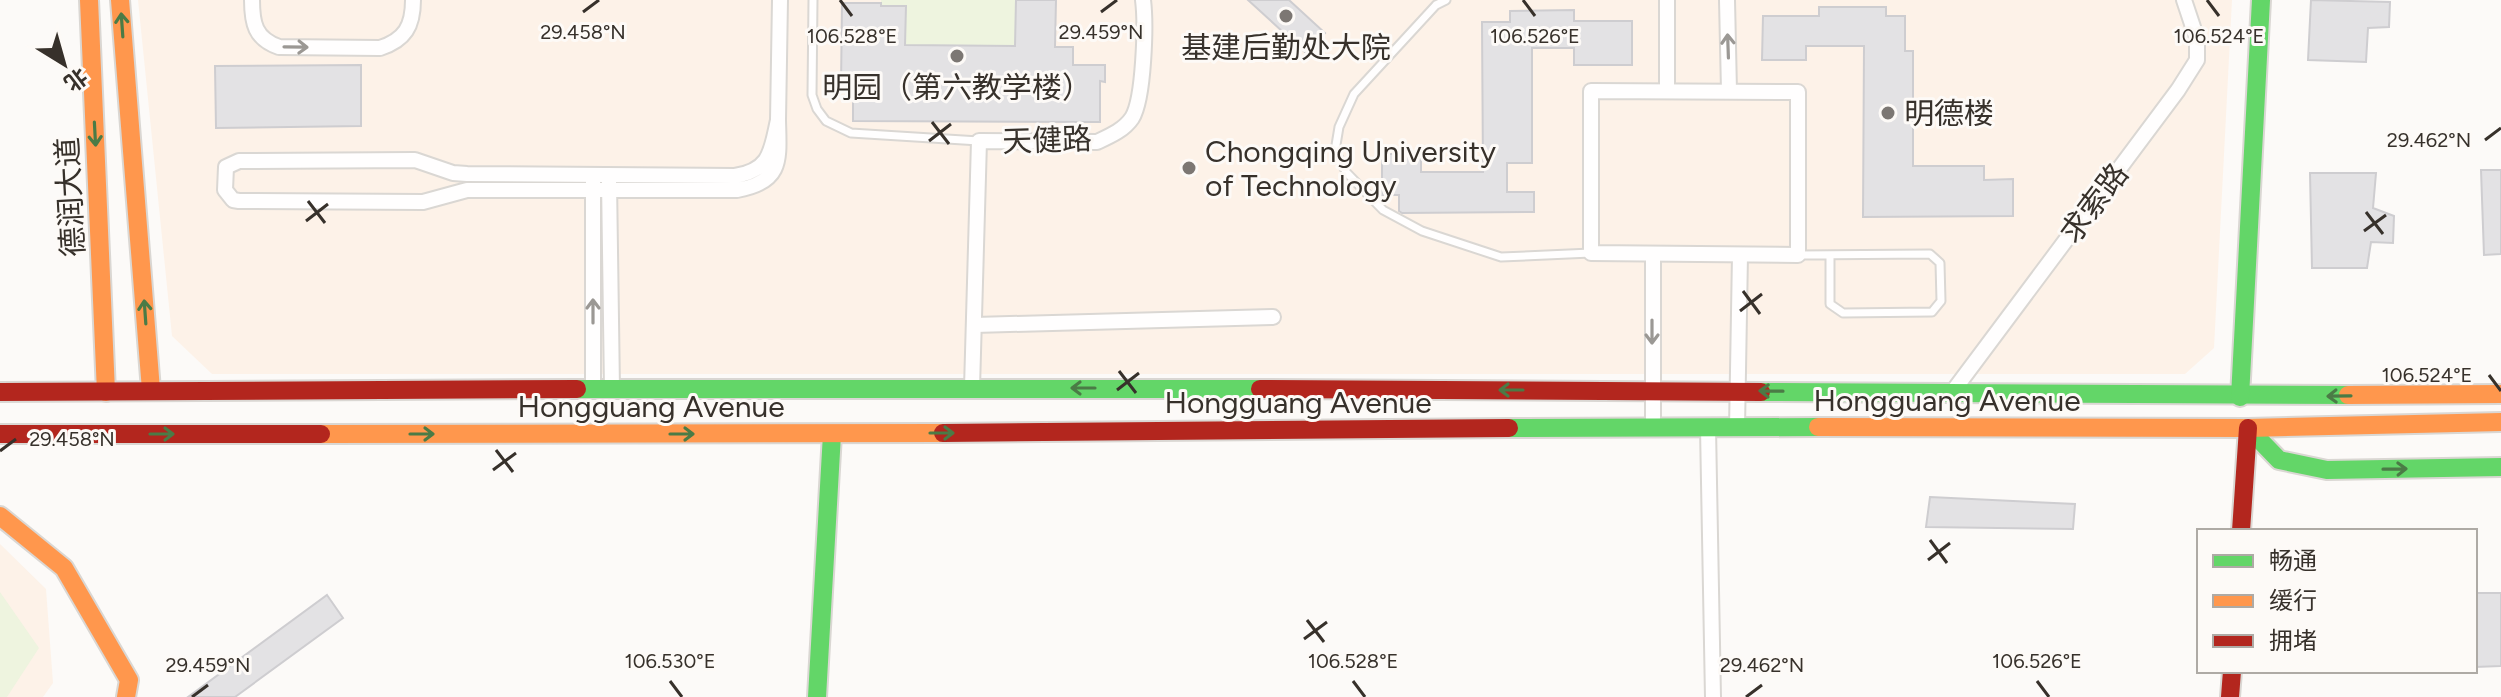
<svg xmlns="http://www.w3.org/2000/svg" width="2501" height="697" font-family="Figtree,'Noto Sans SC',sans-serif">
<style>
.built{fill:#fdf2e8}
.green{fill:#eef4df}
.building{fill:#e3e2e4;stroke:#cecdd0;stroke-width:2}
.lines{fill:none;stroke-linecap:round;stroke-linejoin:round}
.lane-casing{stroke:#dad7d3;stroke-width:11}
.street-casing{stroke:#dad7d3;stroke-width:18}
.fast-casing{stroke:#dad7d3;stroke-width:22}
.slow-casing{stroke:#dad7d3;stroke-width:22}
.jam-casing{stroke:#dad7d3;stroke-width:22}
.lane{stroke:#fffefe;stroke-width:7}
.street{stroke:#fffefe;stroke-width:14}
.fast{stroke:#63d668;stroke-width:18}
.slow{stroke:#ff974d;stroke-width:18}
.jam{stroke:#b3261e;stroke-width:18}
.oneway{stroke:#4b7b46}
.oneway2{stroke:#9b9894}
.ticks{fill:none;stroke:#37312b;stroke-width:3}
.poi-dot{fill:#7c7773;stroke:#fdfaf7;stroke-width:3}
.labels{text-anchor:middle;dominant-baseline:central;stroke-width:6;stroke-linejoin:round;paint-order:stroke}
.poi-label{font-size:30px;fill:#37312b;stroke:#fdfaf7}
.street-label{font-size:30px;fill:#37312b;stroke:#fdfaf7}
.ticks-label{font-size:20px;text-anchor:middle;fill:#37312b;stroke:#fdfaf7;stroke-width:6;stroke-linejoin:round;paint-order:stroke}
</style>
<rect width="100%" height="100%" fill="#fcfaf8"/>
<!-- built -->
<g class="built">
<path d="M138,0H2232L2214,348L2185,374H212L172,336Z"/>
<path d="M0,544L46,589L53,683L43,697H0Z"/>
</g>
<!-- green -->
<g class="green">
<path d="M881,0H1016L1015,46L882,45V22H906V7L881,6Z"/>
<path d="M0,592L39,648L7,697H0Z"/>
</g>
<!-- building -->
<g class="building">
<path d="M1016,0H1056L1055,47H1073V65H1105V82L1100,81V122L853,121V86H841L842,3H881V6H906L905,45L1015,46Z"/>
<path d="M1248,0H1289L1325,33L1306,53Z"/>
<path d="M2311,0L2390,2L2389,27L2368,28L2366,62L2308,60Z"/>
<path d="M1819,7H1886V16H1905V51H1913V166H1984V180L2013,179V216L1863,217L1864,46H1806V60H1762L1763,16H1819Z"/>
<path d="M1574,10V21H1632V65H1574V48H1532V163H1507V192H1534V212L1402,213L1399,211V195H1382V154H1421V172H1483L1482,22H1510V11Z"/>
<path d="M361,65V126L216,128L215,66Z"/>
<path d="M2481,170H2501V254L2484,255Z"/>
<path d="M2310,173H2376L2373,208L2394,216L2393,243L2371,242L2367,268H2312Z"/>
<path d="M1930,497L2075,504L2073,529L1926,527Z"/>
<path d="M2475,593H2501V666L2475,667Z"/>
<path d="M327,595L343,618L235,697H188Z"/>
</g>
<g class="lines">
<!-- lane casing -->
<g class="lane-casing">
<g id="lane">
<path d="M813,0L812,95L817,109L826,121L851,133L979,141"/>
<path d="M1446,0L1436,5L1354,94L1339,127L1335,151L1346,172L1383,210L1422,231L1501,257L1591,253"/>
<path d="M1798,255L1930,254L1940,263L1941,301L1932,312L1843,313L1830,304V255"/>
</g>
</g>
<!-- street casing -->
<g class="street-casing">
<g id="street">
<path d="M252,0C252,23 255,39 279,47L380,48C405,40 413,26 413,0"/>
<path d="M1727,0L1729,91"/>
<path d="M1591,91L1798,92V255L1591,253Z"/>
<path d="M1667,91V0"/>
<path d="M778,120C779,160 783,182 737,190H467L423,202L239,201L233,200L225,190L226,167L239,161L415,160L453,173L467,174L735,176C771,170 771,151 778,120Z"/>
<path d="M778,120L780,0"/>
<path d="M593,181V389"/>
<path d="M609,181L612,389"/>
<path d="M975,325L1273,317"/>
<path d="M972,388L979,141L1097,142C1110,136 1124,130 1132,118C1144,99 1146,24 1143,0"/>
<path d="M1951,394L2178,90L2197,60V39L2184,0"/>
<path d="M1653,427V254"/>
<path d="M1708,428L1713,697"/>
<path d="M1737,428L1740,255"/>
</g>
</g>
<!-- fast casing -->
<g class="fast-casing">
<g id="fast">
<path d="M577,389H1260"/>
<path d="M1761,392L2348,395"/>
<path d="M2240,397L2261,0"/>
<path d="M1509,428L1818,427"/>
<path d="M2248,428L2279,460L2327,470L2501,467"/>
<path d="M817,697L832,434"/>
</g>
</g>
<!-- slow casing -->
<g class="slow-casing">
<g id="slow">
<path d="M89,0L106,392"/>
<path d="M120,0L151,390"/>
<path d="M2348,395L2501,394"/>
<path d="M1818,427L2248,428L2501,422"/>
<path d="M321,434L943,433"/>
<path d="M0,516L64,568L129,680L126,697"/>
</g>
</g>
<!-- jam casing -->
<g class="jam-casing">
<g id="jam">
<path d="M1260,389L1761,392"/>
<path d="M0,392L577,389"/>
<path d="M943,433L1509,428"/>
<path d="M0,434H321"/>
<path d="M2241,531L2248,428"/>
<path d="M2230,697L2232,671"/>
</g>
</g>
<!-- lane -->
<use href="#lane" class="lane"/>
<!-- street -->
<use href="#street" class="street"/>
<!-- fast -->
<use href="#fast" class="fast"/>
<!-- slow -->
<use href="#slow" class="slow"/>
<!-- jam -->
<use href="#jam" class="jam"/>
</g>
<!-- one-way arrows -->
<defs><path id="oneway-shaft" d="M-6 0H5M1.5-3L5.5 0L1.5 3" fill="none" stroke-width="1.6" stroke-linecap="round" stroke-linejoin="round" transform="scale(2)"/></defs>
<g class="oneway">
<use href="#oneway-shaft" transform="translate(122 25) rotate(-94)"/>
<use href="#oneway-shaft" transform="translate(95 134) rotate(87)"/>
<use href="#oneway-shaft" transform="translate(145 312) rotate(-94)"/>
<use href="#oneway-shaft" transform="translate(1083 388) rotate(-180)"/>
<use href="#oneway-shaft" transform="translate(1511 390) rotate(-180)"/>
<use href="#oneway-shaft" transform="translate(1771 391) rotate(-179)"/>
<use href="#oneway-shaft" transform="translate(2339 396) rotate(179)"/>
<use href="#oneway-shaft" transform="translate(942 433)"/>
<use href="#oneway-shaft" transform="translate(162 434)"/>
<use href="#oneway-shaft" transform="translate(422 434)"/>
<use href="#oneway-shaft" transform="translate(682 434)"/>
<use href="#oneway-shaft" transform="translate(2395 469) rotate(-1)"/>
</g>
<g class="oneway2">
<use href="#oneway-shaft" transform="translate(1728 46) rotate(-92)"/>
<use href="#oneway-shaft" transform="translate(296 47) rotate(1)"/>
<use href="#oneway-shaft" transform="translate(593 311) rotate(-90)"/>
<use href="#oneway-shaft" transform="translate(1652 332) rotate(90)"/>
</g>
<!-- ticks -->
<path class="ticks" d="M840,0L852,16M1523,0L1535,16M2207,0L2219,16M583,12L599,0M1101,12L1117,0M932,122L949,144M2485,140L2501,128M929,141L951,124M308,201L325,223M2366,212L2383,234M306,221L328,204M2364,231L2386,215M1743,291L1760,314M1740,311L1762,294M1119,371L1136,393M2489,375L2501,391M1117,390L1139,373M496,450L513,472M0,451L16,439M493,470L516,453M1930,540L1947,563M1928,560L1950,543M1307,620L1324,642M1304,639L1327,622M670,681L682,697M1353,681L1365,697M2037,681L2049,697M192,697L208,685M1746,697L1762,685"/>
<!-- markers -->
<g class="poi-dot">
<circle cx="1286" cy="16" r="8"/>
<circle cx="957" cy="56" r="8"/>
<circle cx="1888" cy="113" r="8"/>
<circle cx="1189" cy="168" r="8"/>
</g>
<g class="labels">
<!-- poi labels -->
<g class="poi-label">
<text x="1286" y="47">基建后勤处大院</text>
<text x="957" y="87">明园（第六教学楼）</text>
<text x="1904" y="113" text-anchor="start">明德楼</text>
<text x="1205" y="151" text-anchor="start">Chongqing University<tspan x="1205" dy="34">of Technology</tspan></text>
</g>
<!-- street labels -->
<g class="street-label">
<text transform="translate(1047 140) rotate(-2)">天健路</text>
<text transform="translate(70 197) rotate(-93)">德润大道</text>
<text transform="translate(2094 203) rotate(-53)">求索路</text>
<text x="1947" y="400">Hongguang Avenue</text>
<text x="1298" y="402">Hongguang Avenue</text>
<text x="651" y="406">Hongguang Avenue</text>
</g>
</g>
<g class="ticks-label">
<text x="583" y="39">29.458°N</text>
<text x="1101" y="39">29.459°N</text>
<text x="852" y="43">106.528°E</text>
<text x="1535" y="43">106.526°E</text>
<text x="2219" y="43">106.524°E</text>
<text x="2429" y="147">29.462°N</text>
<text x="2427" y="382">106.524°E</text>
<text x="72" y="446">29.458°N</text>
<text x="670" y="668">106.530°E</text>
<text x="1353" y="668">106.528°E</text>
<text x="2037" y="668">106.526°E</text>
<text x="208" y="672">29.459°N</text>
<text x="1762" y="672">29.462°N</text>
</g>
<!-- legend -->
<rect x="2197" y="529" width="280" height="144" fill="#fdfaf7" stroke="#aeaaa5" stroke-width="2"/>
<rect x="2213" y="555" width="40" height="12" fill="#63d668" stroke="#aeaaa5" stroke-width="2"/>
<text x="2269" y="569" font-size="24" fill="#37312b">畅通</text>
<rect x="2213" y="595" width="40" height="12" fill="#ff974d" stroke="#aeaaa5" stroke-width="2"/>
<text x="2269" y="609" font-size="24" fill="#37312b">缓行</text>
<rect x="2213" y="635" width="40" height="12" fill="#b3261e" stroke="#aeaaa5" stroke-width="2"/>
<text x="2269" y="649" font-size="24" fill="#37312b">拥堵</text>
<!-- north arrow -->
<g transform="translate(64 64) rotate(143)" stroke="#fdfaf7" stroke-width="6" paint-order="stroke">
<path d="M0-6L14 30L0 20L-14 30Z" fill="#37312b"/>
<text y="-12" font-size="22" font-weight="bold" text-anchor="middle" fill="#37312b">北</text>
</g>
</svg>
